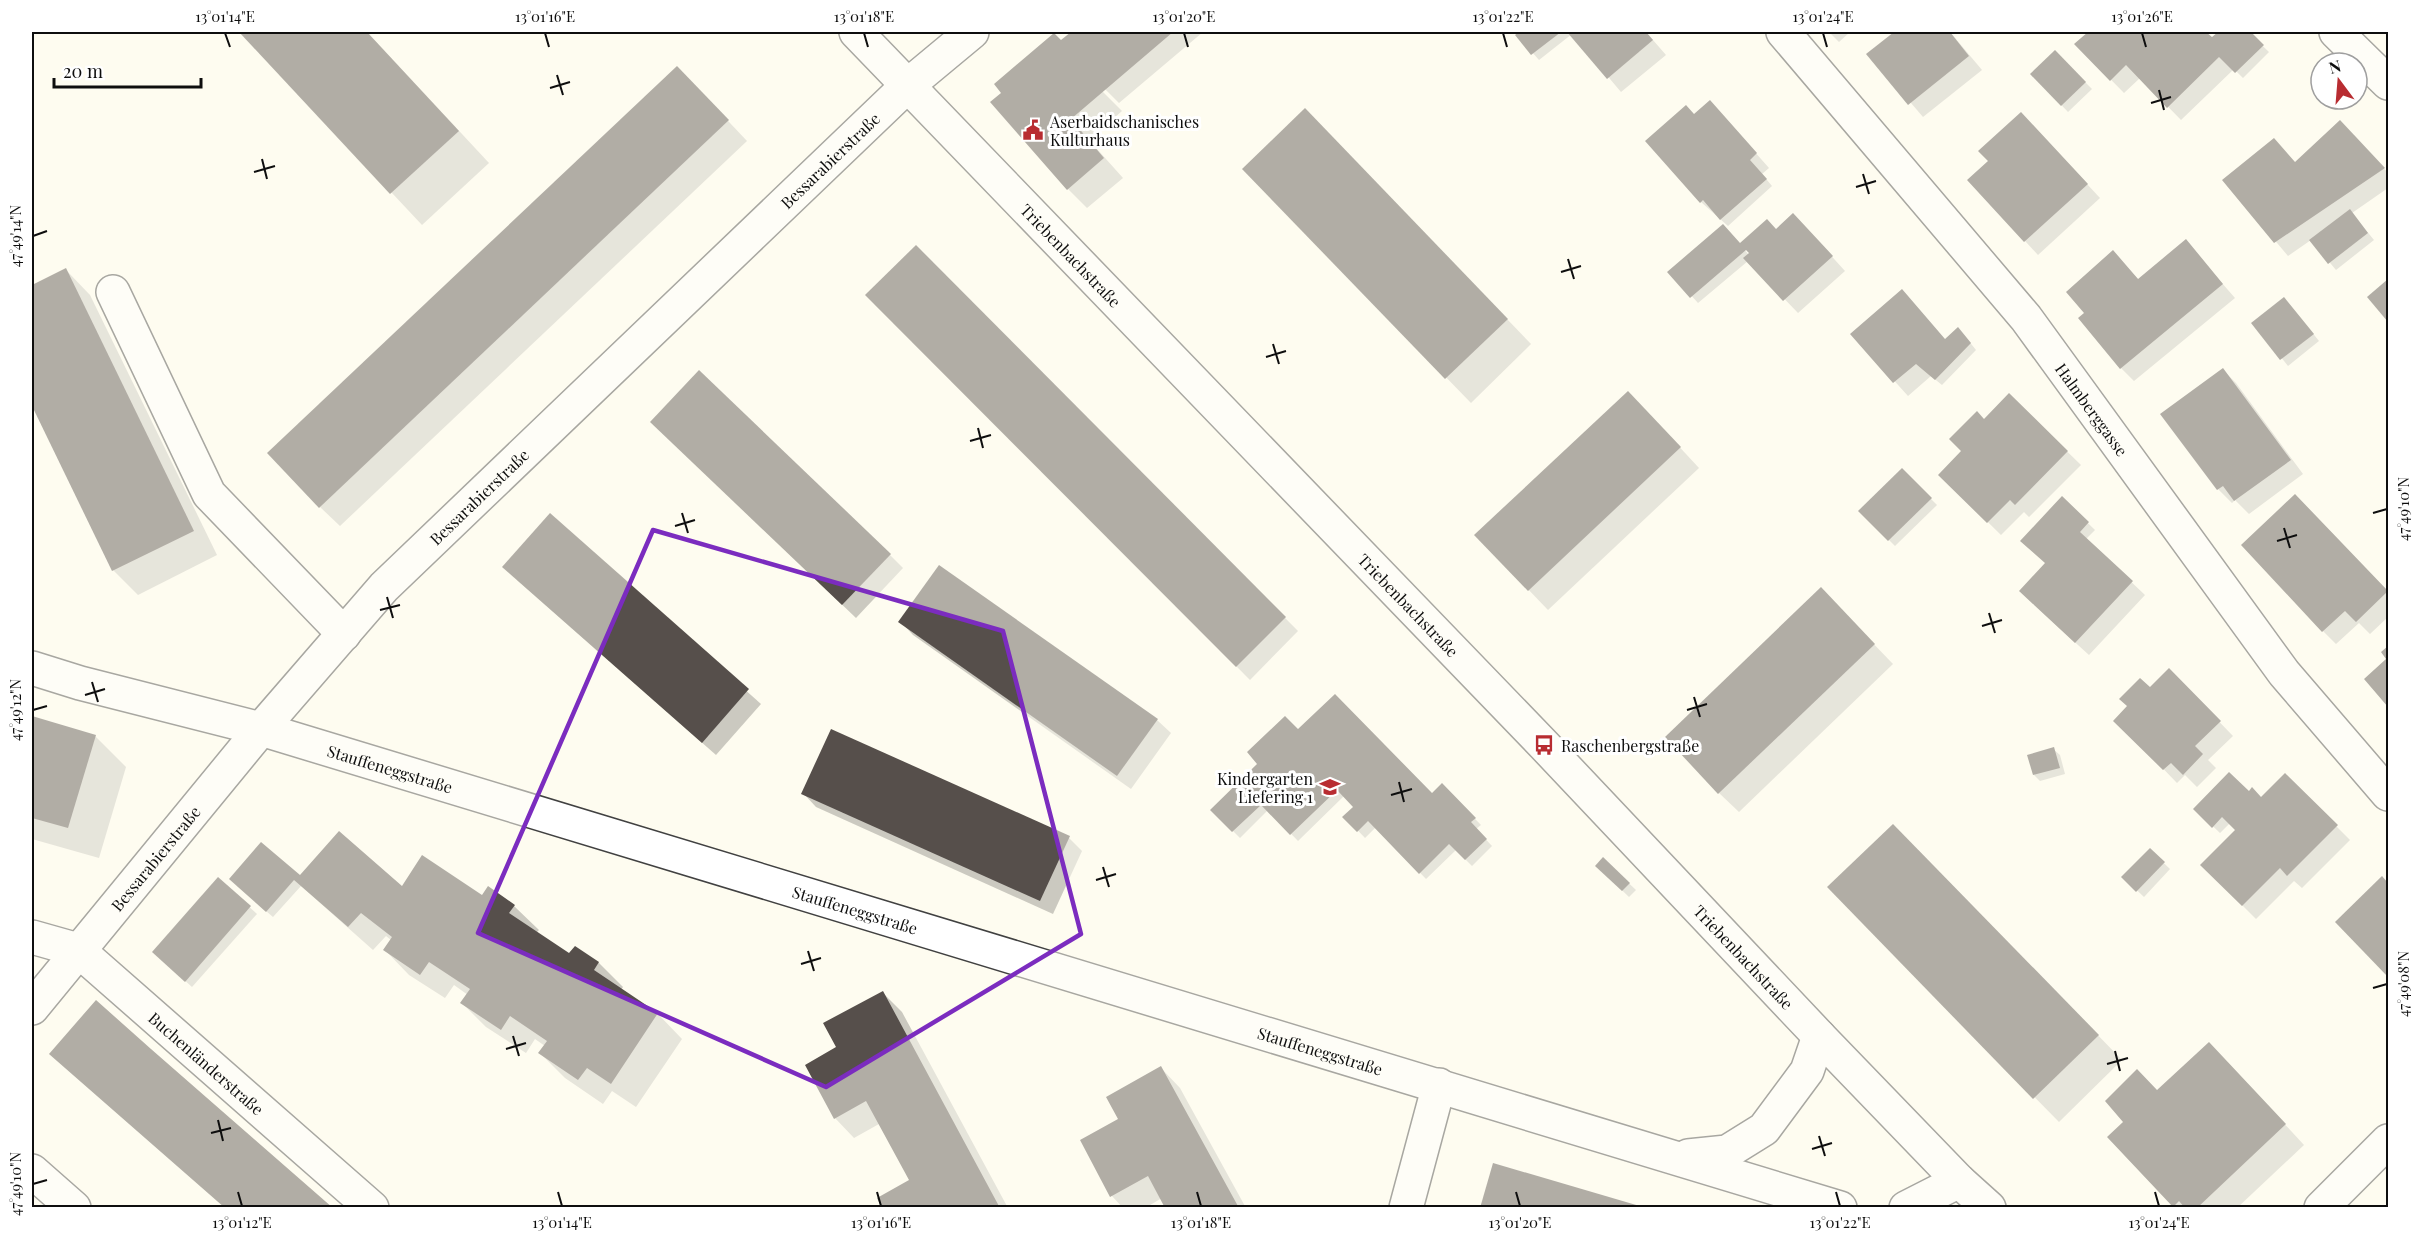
<svg xmlns="http://www.w3.org/2000/svg" width="2420" height="1239" font-family="'Playfair Display',serif">
<style>
.shadow{fill:#0003}
.building{fill:#564f4b}
.lines{fill:none;stroke-linecap:round;stroke-linejoin:round}
.minor-casing{stroke:#414141;stroke-width:36}
.minor{stroke:#fff;stroke-width:33}
.marked{fill:none;stroke:#7b2cbf;stroke-width:4.5;stroke-linejoin:round}
.ticks{fill:none;stroke:#0e0e0e;stroke-width:2}
.labels{text-anchor:middle;dominant-baseline:central;stroke-width:6;stroke-linejoin:round;paint-order:stroke}
.poi-label{font-size:16px;fill:#0e0e0e;stroke:#fff;text-anchor:start}
.street-label{font-size:16px;fill:#0e0e0e;stroke:#fff}
.neatline{fill:none;stroke:#0e0e0e;stroke-width:2}
.ticks-label{font-size:15px;text-anchor:middle;fill:#0e0e0e}
</style>
<rect width="100%" height="100%" fill="#fefcf0"/>
<!-- shadow -->
<g class="shadow">
<path d="M241,32H367L489,163L422,225Z"/>
<path d="M1074,32H1203L1119,103L1105,89H1100L1122,111L1089,140L1123,178L1087,208L1068,189L1061,42Z"/>
<path d="M1522,32H1646L1666,55L1621,92L1572,34L1539,60L1517,35Z"/>
<path d="M1829,32H1850L1839,42Z"/>
<path d="M1896,32H1950L1982,70L1923,117L1869,54Z"/>
<path d="M2090,32H2204L2212,39L2220,32H2248L2269,52L2243,78L2234,69L2181,120L2140,78L2124,93L2076,44Z"/>
<path d="M2055,52L2092,89L2068,112L2032,74Z"/>
<path d="M696,87L747,141L340,526L320,507Z"/>
<path d="M1694,116H1723L1769,168L1762,174L1772,186L1728,226L1701,202L1647,141Z"/>
<path d="M2034,127L2100,198L2038,255L1969,180Z"/>
<path d="M1329,134L1531,344L1471,403L1244,169Z"/>
<path d="M2354,135L2388,173V188L2352,213L2374,240L2336,270L2311,240L2288,256L2224,180L2296,163Z"/>
<path d="M1806,228L1845,271L1798,313L1748,261L1698,303L1670,272L1730,233L1749,255L1776,231Z"/>
<path d="M2186,242L2235,298L2134,381L2121,368L2086,313L2113,252L2139,280Z"/>
<path d="M916,247L1298,631L1250,680L867,295Z"/>
<path d="M66,270L90,295L217,555L138,595L113,570L32,403V287Z"/>
<path d="M2388,281V320L2369,297Z"/>
<path d="M2290,305L2319,341L2288,366L2254,323Z"/>
<path d="M1852,334L1946,340L1964,335L1976,350L1942,385L1931,376L1908,396Z"/>
<path d="M2223,370L2236,383L2303,474L2249,514L2235,500L2232,503L2218,489Z"/>
<path d="M2009,395L2081,465L2029,517L2024,512L2001,535L1940,475L1963,451L1984,421Z"/>
<path d="M1647,412L1699,468L1548,610L1476,535Z"/>
<path d="M665,435L890,555L903,568L856,618Z"/>
<path d="M1902,470L1937,505L1895,546L1860,511Z"/>
<path d="M2062,498L2095,530L2086,539L2145,595L2089,655L2034,605L2047,564Z"/>
<path d="M550,515L761,704L716,755L517,580Z"/>
<path d="M2330,531L2388,593V617L2370,634L2359,623L2336,644L2323,631Z"/>
<path d="M1840,609L1893,664L1739,812L1719,793Z"/>
<path d="M900,621L1157,720L1171,733L1131,789L913,635Z"/>
<path d="M2388,648V704L2366,679L2388,659L2383,653Z"/>
<path d="M2169,670L2233,736L2208,760L2216,768L2197,787L2185,775L2177,783L2116,720Z"/>
<path d="M32,718L95,736L126,767L99,858L32,839Z"/>
<path d="M1298,731L1432,795L1442,785L1481,825L1476,829L1492,846L1472,866L1456,850L1426,879L1376,827L1365,838L1345,817L1355,807L1344,796L1298,841L1268,810L1240,838L1212,810Z"/>
<path d="M2053,749L2060,755L2065,774L2040,781L2034,775Z"/>
<path d="M2285,775L2350,840L2302,888L2294,881L2256,919L2202,865L2237,830L2230,823L2220,833L2195,809L2261,799Z"/>
<path d="M803,793L1069,838L1082,851L1053,914L816,807Z"/>
<path d="M1918,850L2122,1060L2059,1122L1829,887Z"/>
<path d="M2150,850L2170,869L2144,897L2123,877Z"/>
<path d="M1603,859L1636,890L1629,897L1597,866Z"/>
<path d="M300,877L482,897L514,906L539,930L536,933L570,955L575,948L599,963L623,987L621,990L658,1014L682,1039L636,1107L612,1091L603,1104L565,1078L540,1053L545,1046L535,1039L526,1053L486,1027L462,1003L468,995L454,985L445,998L409,975L385,950L391,940L386,936L373,950L301,886L273,917L237,886Z"/>
<path d="M218,879L257,914L192,987L161,959Z"/>
<path d="M2382,879L2388,885V975L2337,922Z"/>
<path d="M882,992L902,1012L1008,1208H883L911,1181L879,1124L854,1138L835,1118L838,1048Z"/>
<path d="M2228,1063L2304,1145L2237,1208H2176L2109,1137L2157,1092Z"/>
<path d="M1161,1068L1180,1088L1246,1208H1167L1162,1198L1145,1208H1123L1112,1196L1120,1119Z"/>
</g>
<!-- building -->
<g class="building">
<path d="M239,32H367L459,131L390,194Z"/>
<path d="M1071,32H1173L1071,119L1104,158L1067,190L990,102L1001,93L994,84L1054,33L1061,40Z"/>
<path d="M1519,32H1561L1531,55L1515,35Z"/>
<path d="M1567,32H1646L1653,40L1607,79Z"/>
<path d="M1894,32H1950L1969,56L1908,105L1866,54Z"/>
<path d="M2088,32H2206L2212,37L2218,32H2251L2264,45L2235,73L2219,57L2167,108L2126,65L2110,81L2074,44Z"/>
<path d="M2055,50L2086,82L2061,106L2030,74Z"/>
<path d="M677,66L729,120L319,508L267,453Z"/>
<path d="M1710,100L1757,153L1750,160L1767,179L1720,220L1703,200L1700,203L1645,141L1686,105L1694,114Z"/>
<path d="M1305,108L1508,319L1445,379L1242,169Z"/>
<path d="M2021,112L2088,184L2024,242L1967,180L1988,161L1978,151Z"/>
<path d="M2340,120L2385,168L2274,243L2222,180L2274,138L2295,162Z"/>
<path d="M2350,209L2368,233L2328,264L2309,240Z"/>
<path d="M1793,213L1833,256L1783,301L1743,258L1749,253L1746,250L1690,298L1667,272L1723,224L1740,243L1767,219L1776,229Z"/>
<path d="M2186,239L2223,284L2120,369L2078,318L2084,313L2066,292L2113,250L2138,279Z"/>
<path d="M916,245L1286,617L1236,667L865,295Z"/>
<path d="M66,268L194,531L112,571L32,406V285Z"/>
<path d="M2388,279V322L2367,297Z"/>
<path d="M1902,289L1945,339L1958,327L1971,343L1935,380L1916,364L1893,383L1850,334Z"/>
<path d="M2284,297L2314,334L2280,360L2251,323Z"/>
<path d="M2223,368L2291,460L2234,501L2223,486L2217,490L2160,414Z"/>
<path d="M699,370L891,554L842,605L650,422Z"/>
<path d="M1628,391L1681,447L1528,591L1474,535Z"/>
<path d="M2009,393L2068,451L2015,505L2010,500L1987,523L1938,475L1961,451L1949,439L1977,411L1984,419Z"/>
<path d="M1902,468L1932,498L1888,541L1858,511Z"/>
<path d="M2295,494L2388,591L2356,622L2345,611L2322,632L2241,545Z"/>
<path d="M2062,496L2089,522L2080,532L2133,581L2075,643L2019,591L2045,563L2020,541Z"/>
<path d="M550,513L749,689L702,743L502,567Z"/>
<path d="M939,565L1158,719L1117,776L898,622Z"/>
<path d="M1821,587L1875,644L1718,794L1665,737Z"/>
<path d="M2388,646V707L2364,679L2386,659L2381,652Z"/>
<path d="M2169,668L2221,721L2195,746L2203,754L2183,775L2171,763L2163,770L2113,721L2127,706L2119,699L2140,678L2150,687Z"/>
<path d="M1335,694L1432,793L1442,783L1476,818L1471,822L1487,839L1465,860L1449,844L1419,874L1368,821L1357,832L1342,817L1353,807L1337,790L1290,835L1261,805L1232,832L1210,810L1257,764L1247,752L1285,716L1298,729Z"/>
<path d="M32,716L96,735L68,828L32,818Z"/>
<path d="M831,729L1070,836L1040,901L801,794Z"/>
<path d="M2054,747L2060,768L2033,775L2027,755Z"/>
<path d="M2229,772L2249,791L2252,787L2261,797L2285,773L2338,825L2287,876L2280,868L2242,906L2200,865L2235,830L2222,817L2212,828L2193,809Z"/>
<path d="M1893,824L2099,1035L2033,1099L1827,887Z"/>
<path d="M339,831L402,886L422,855L482,895L488,886L515,905L509,913L569,953L575,946L599,962L594,970L658,1013L611,1084L587,1068L578,1080L538,1053L547,1041L510,1016L501,1030L460,1003L470,989L429,962L420,975L383,950L392,937L361,913L348,927L294,880L266,912L229,879L261,842L300,875Z"/>
<path d="M2150,848L2165,862L2136,892L2121,877Z"/>
<path d="M1603,857L1630,883L1622,891L1595,866Z"/>
<path d="M2382,876L2388,883V977L2335,922Z"/>
<path d="M218,877L251,906L185,982L152,952Z"/>
<path d="M883,991L1000,1208H882L877,1198L909,1180L866,1101L834,1119L805,1065L836,1047L823,1023Z"/>
<path d="M96,1000L151,1049L333,1208H225L49,1054Z"/>
<path d="M2209,1042L2286,1124L2197,1208H2185L2179,1201L2173,1207L2107,1137L2123,1122L2105,1101L2137,1069L2157,1090Z"/>
<path d="M1161,1066L1239,1208H1165L1148,1176L1110,1197L1080,1140L1118,1119L1106,1097Z"/>
<path d="M1493,1163L1643,1207L1642,1208H1480Z"/>
</g>
<g class="lines">
<!-- minor casing -->
<g class="minor-casing">
<g id="minor">
<path id="s1" d="M856,32L1544,745L1819,1036L1959,1181L1989,1208"/>
<path id="s2" d="M1783,32L2026,318L2284,673L2388,794"/>
<path d="M2336,32L2388,83"/>
<path d="M113,292L209,494L344,634"/>
<path id="s3" d="M32,668L80,683L261,729L1840,1208"/>
<path id="s4" d="M32,937L78,950L372,1208"/>
<path id="s5" d="M32,1008L261,729L384,587L907,86L972,32"/>
<path d="M1688,1156L1727,1152L1764,1129L1807,1071L1819,1036"/>
<path d="M32,1171L74,1208"/>
<path d="M1406,1208L1439,1085"/>
<path d="M1906,1208L1959,1181"/>
<path d="M2321,1208L2388,1141"/>
</g>
</g>
<!-- minor -->
<use href="#minor" class="minor"/>
</g>
<!-- marked area -->
<path d="M0 0H2420V1239H0ZM653,530L1003,631L1081,934L826,1087L478,933Z" fill="#fefcf0" fill-opacity=".55" fill-rule="evenodd"/>
<path class="marked" d="M653,530L1003,631L1081,934L826,1087L478,933Z"/>
<!-- ticks -->
<path class="ticks" d="M225,33L230,47M545,33L549,47M864,33L868,47M1184,33L1188,47M1503,33L1507,47M1823,33L1827,47M2142,33L2146,47M557,75L563,95M550,88L570,82M2159,90L2164,110M2151,103L2171,97M262,159L267,179M254,172L275,166M1863,174L1869,194M1856,187L1876,181M33,236L47,231M1568,259L1574,279M1561,272L1581,266M1273,344L1279,364M1266,357L1286,351M978,428L983,448M970,441L991,435M682,513L688,533M2373,513L2387,509M675,526L695,520M2284,528L2290,548M2277,541L2297,535M387,597L393,618M380,610L400,605M1989,613L1995,633M1982,626L2002,620M92,682L98,702M85,695L105,689M1694,697L1700,717M33,710L47,706M1687,710L1707,704M1399,782L1404,802M1391,795L1412,789M1103,867L1109,887M1096,880L1116,874M808,951L814,971M801,964L821,958M2373,988L2387,984M513,1036L519,1056M506,1049L526,1043M2115,1051L2120,1071M2107,1064L2128,1058M218,1120L223,1141M211,1133L231,1128M1819,1136L1825,1156M1812,1149L1832,1143M33,1184L47,1180M238,1192L242,1206M558,1192L562,1206M877,1192L881,1206M1197,1192L1201,1206M1516,1192L1520,1206M1836,1192L1840,1206M2155,1192L2159,1206"/>
<!-- icons -->
<defs>
<g id="civic-bare" transform="scale(1.62)"><path d="M-.6-6.5H3V-4.5H.6V-3L4-1V1h2V6H-6V1h2V-1L-.6-3ZM-1.2 2.5V6h2.4V2.5Z" fill="#b82c31" stroke="#fff" stroke-width="2.5" paint-order="stroke"/></g>
<g id="bus-bare" transform="scale(1.62)"><path d="M-5-6H5V4H4V6H2V4H-2V6H-4V4H-5ZM-3.5-4V0h7V-4ZM-3.5 1.2v1.5H-2V1.2ZM2 1.2v1.5H3.5V1.2Z" fill="#b82c31" stroke="#fff" stroke-width="2.5" paint-order="stroke"/></g>
<g id="school-bare" transform="scale(1.62)"><path d="M0-5L7-2L0 1L-7-2ZM-4 1L0 2.5L4 1V4Q0 6-4 4Z" fill="#b82c31" stroke="#fff" stroke-width="2.5" paint-order="stroke"/></g>
</defs>
<g fill-rule="evenodd">
<use href="#civic-bare" x="1033" y="130"/>
<use href="#bus-bare" x="1544" y="745"/>
<use href="#school-bare" x="1330" y="787"/>
</g>
<g class="labels">
<!-- poi labels -->
<g class="poi-label">
<text x="1050" y="121">Aserbaidschanisches<tspan x="1050" dy="18">Kulturhaus</tspan></text>
<text x="1561" y="745">Raschenbergstraße</text>
<text x="1313" y="778" text-anchor="end">Kindergarten<tspan x="1313" dy="18">Liefering 1</tspan></text>
</g>
<!-- street labels -->
<g class="street-label">
<text stroke="none"><textPath href="#s5" startOffset="1166">Bessarabierstraße</textPath></text>
<text stroke="none"><textPath href="#s1" startOffset="310">Triebenbachstraße</textPath></text>
<text stroke="none"><textPath href="#s2" startOffset="488">Halmberggasse</textPath></text>
<text stroke="none"><textPath href="#s5" startOffset="680">Bessarabierstraße</textPath></text>
<text stroke="none"><textPath href="#s1" startOffset="796">Triebenbachstraße</textPath></text>
<text stroke="none"><textPath href="#s3" startOffset="372">Stauffeneggstraße</textPath></text>
<text stroke="none"><textPath href="#s5" startOffset="194">Bessarabierstraße</textPath></text>
<text stroke="none"><textPath href="#s3" startOffset="858">Stauffeneggstraße</textPath></text>
<text stroke="none"><textPath href="#s1" startOffset="1282">Triebenbachstraße</textPath></text>
<text stroke="none"><textPath href="#s3" startOffset="1344">Stauffeneggstraße</textPath></text>
<text stroke="none"><textPath href="#s4" startOffset="219">Buchenländerstraße</textPath></text>
</g>
</g>
<!-- border -->
<rect width="2420" height="1239" fill="none" stroke="#ffffff" stroke-width="66"/>
<!-- north arrow -->
<g transform="translate(2339 81) rotate(344)"><circle r="28" fill="#ffffff" stroke="#9f9f9f" stroke-width="1.5"/>
<path d="M0-4.5L10 22L0 15L-10 22Z" fill="#b82c31"/>
<text y="-9" font-size="16" font-weight="bold" text-anchor="middle" fill="#0e0e0e">N</text>
</g>
<!-- scale -->
<path d="M54 78v9h147v-9" fill="none" stroke="#0e0e0e" stroke-width="3"/>
<text x="63" y="78" font-size="18" fill="#0e0e0e" stroke="#ffffff" stroke-width="4.5" paint-order="stroke">20 m</text>
<rect x="33" y="33" width="2354" height="1173" class="neatline"/>
<g class="ticks-label">
<text x="225" y="22">13°01'14"E</text>
<text x="545" y="22">13°01'16"E</text>
<text x="864" y="22">13°01'18"E</text>
<text x="1184" y="22">13°01'20"E</text>
<text x="1503" y="22">13°01'22"E</text>
<text x="1823" y="22">13°01'24"E</text>
<text x="2142" y="22">13°01'26"E</text>
<text transform="translate(16 236) rotate(-90)" y="5">47°49'14"N</text>
<text transform="translate(2404 509) rotate(-90)" y="5">47°49'10"N</text>
<text transform="translate(16 710) rotate(-90)" y="5">47°49'12"N</text>
<text transform="translate(2404 984) rotate(-90)" y="5">47°49'08"N</text>
<text transform="translate(16 1184) rotate(-90)" y="5">47°49'10"N</text>
<text x="242" y="1228">13°01'12"E</text>
<text x="562" y="1228">13°01'14"E</text>
<text x="881" y="1228">13°01'16"E</text>
<text x="1201" y="1228">13°01'18"E</text>
<text x="1520" y="1228">13°01'20"E</text>
<text x="1840" y="1228">13°01'22"E</text>
<text x="2159" y="1228">13°01'24"E</text>
</g>
</svg>
